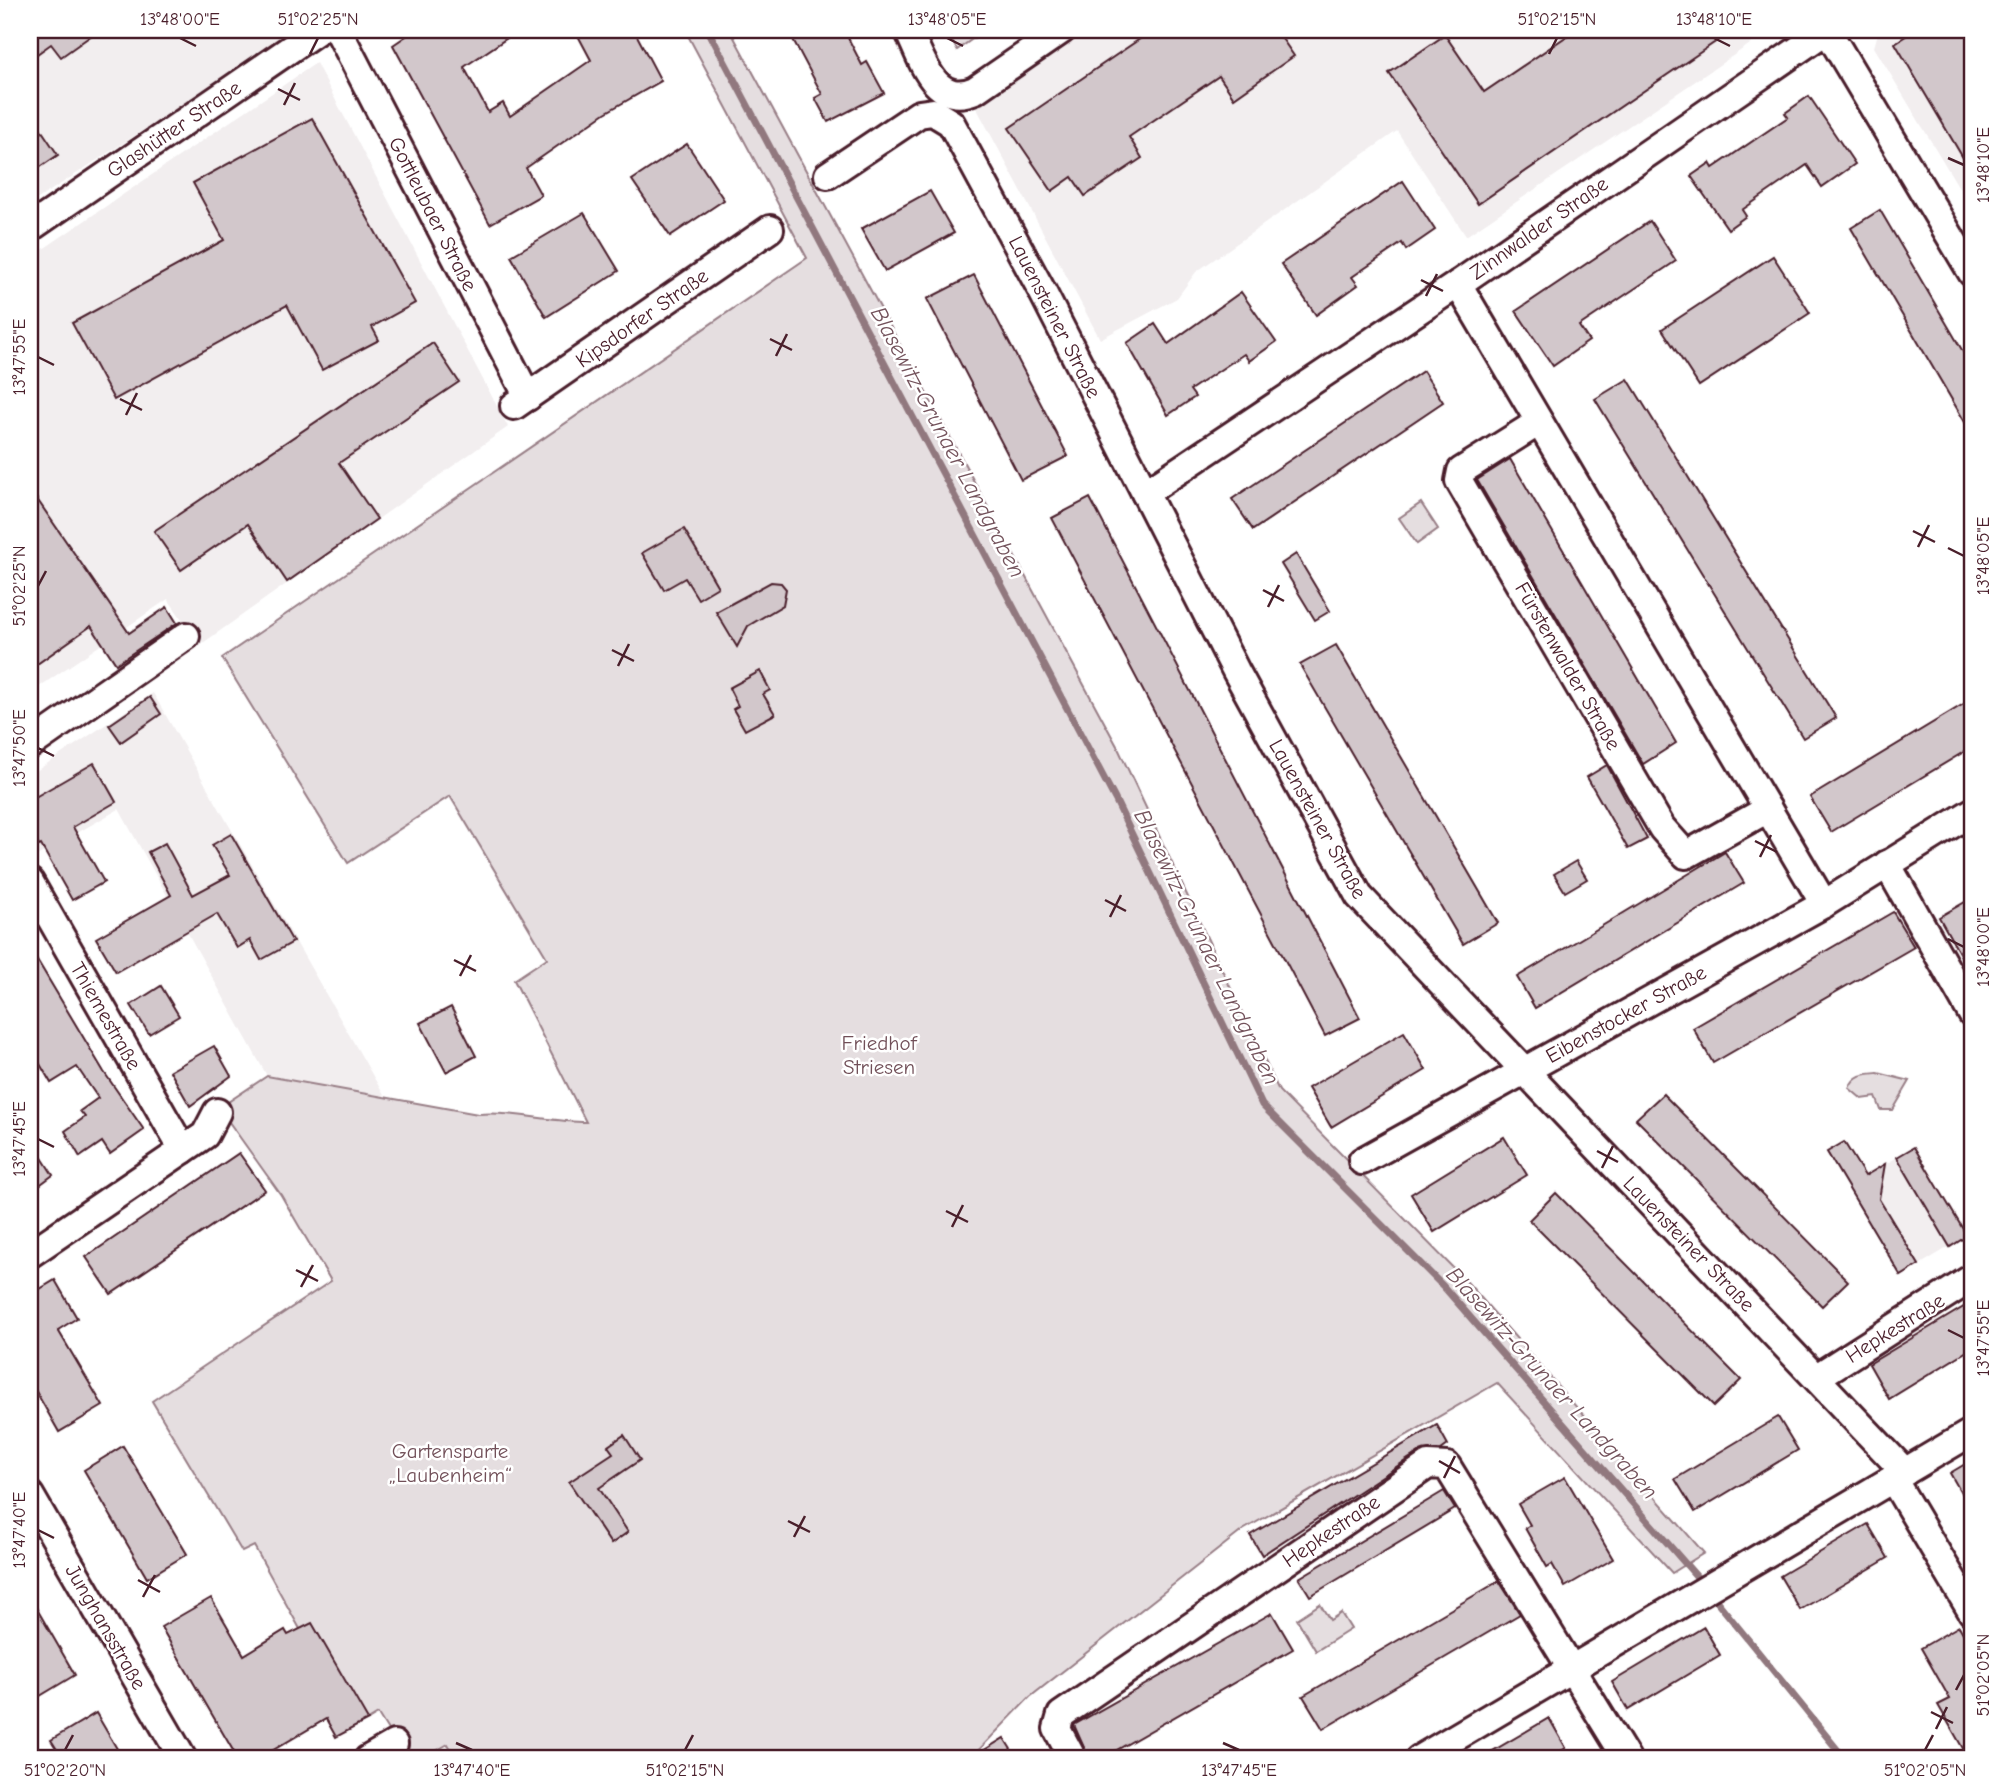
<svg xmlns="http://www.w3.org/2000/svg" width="2002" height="1789" font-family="'Comic Neue',sans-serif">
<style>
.built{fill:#f2eeef}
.green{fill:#e5dee0;stroke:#987e86;stroke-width:2}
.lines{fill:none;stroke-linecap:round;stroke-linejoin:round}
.stream{stroke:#91787e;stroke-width:7}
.building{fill:#d2c7cb;stroke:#4a1f2b;stroke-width:2}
.minor-casing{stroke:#4a1f2b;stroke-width:32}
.minor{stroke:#fff;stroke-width:26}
.ticks{fill:none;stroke:#4a1f2b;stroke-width:2.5}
.labels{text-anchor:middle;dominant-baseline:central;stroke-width:5;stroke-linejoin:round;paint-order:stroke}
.street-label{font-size:21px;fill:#4a1f2b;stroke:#fff}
.park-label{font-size:21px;fill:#714f58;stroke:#fff}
.water-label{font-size:23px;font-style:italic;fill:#74535c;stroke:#fff}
.neatline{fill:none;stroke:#4a1f2b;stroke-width:2.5}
.ticks-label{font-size:18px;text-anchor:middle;fill:#4a1f2b}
</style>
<rect width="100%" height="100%" fill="#fff"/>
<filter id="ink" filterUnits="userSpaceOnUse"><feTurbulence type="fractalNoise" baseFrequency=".0143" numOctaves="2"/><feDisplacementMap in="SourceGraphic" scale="14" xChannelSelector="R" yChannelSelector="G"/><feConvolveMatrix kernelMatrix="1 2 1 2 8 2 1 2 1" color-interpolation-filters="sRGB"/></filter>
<g filter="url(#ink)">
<!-- built -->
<g class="built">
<path d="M30,30H296L30,204Z"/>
<path d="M1055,30H1771L1466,236L1397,131L1196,272L1177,298L1100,339L967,90Z"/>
<path d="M1879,30H1972V209L1874,47Z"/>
<path d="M316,63L508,427L200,645L168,599L30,693V258Z"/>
<path d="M153,693L385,1097L267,1076L119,809L30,860V775Z"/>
<path d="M1914,1147L1967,1236L1901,1276L1866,1176Z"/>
</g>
<!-- green -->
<g class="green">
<path d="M685,30H730L1117,746L1279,1091L1468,1283L1704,1553L1672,1573L1497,1383L1243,1530L1030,1697L970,1759H457L448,1744L422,1759H406L378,1714L368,1720L300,1629L254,1546L242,1552L152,1401L331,1281L281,1195L219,1108L267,1076L478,1114C513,1111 550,1122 586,1122L514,980L547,958L450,796L348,863L222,658L807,258Z"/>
<path d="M946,30H985L957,50Z"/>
<path d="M1421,503L1438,529L1417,544L1399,518Z"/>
<path d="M1878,1073L1910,1081L1893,1110H1881L1876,1097L1862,1099L1849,1088C1855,1074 1864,1074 1878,1073Z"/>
<path d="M1320,1604L1330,1620L1341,1613L1351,1629L1316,1651L1297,1619Z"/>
</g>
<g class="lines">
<!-- stream -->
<g class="stream">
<path d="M708,30L1115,799L1262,1105L1443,1286L1704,1585"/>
<path d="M1711,1594L1845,1759"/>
</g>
</g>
<!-- building -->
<g class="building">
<path d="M30,30H99L61,57L51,44L30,59Z"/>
<path d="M415,30H519L464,67L488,112L503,103L510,116L591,60L575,30H634L661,81L605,113L526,168L541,195L490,224L393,45Z"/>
<path d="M788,30H844L862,65L867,62L884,93L828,122L815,98L822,94Z"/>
<path d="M1153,30H1276L1294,56L1234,98L1219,76L1129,137L1142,158L1085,196L1072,177L1052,191L1009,128Z"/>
<path d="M1576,30H1733L1478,204L1389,73L1445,35L1484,92Z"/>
<path d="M1915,30H1972V173L1895,43Z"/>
<path d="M1809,96L1855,164L1822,187L1807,165L1742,210L1746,216L1728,229L1691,176L1710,163L1713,168L1788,117L1785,113Z"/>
<path d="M30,113L58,155L30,174Z"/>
<path d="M312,118L415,303L372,327L379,340L322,370L287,305L114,400L72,323L224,240L193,183Z"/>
<path d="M687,144L724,200L670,236L632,180Z"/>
<path d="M1403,181L1435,230L1406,250L1402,243L1352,277L1358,285L1316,315L1281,264Z"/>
<path d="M930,191L954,233L885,271L861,229Z"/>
<path d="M1880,210L1972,367V434L1851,228Z"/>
<path d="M584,213L619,271L546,317L511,256Z"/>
<path d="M1650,221L1676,261L1579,326L1589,341L1553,366L1516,311Z"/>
<path d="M1773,256L1810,313L1699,386L1662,329Z"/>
<path d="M974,275L1068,456L1021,480L927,299Z"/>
<path d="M1241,292L1276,342L1249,361L1244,354L1190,390L1195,397L1168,415L1127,343L1155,324L1168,344Z"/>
<path d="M433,343L459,382L339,463L377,519L287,582L248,524L181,570L154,531Z"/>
<path d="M1423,371L1443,402L1253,530L1232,499Z"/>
<path d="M1628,379L1836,718L1803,738L1595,399Z"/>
<path d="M1510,459L1676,743L1643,764L1477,480Z"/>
<path d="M30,489L129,633L167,607L177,623L116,664L91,626L30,669Z"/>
<path d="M1090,498L1360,1018L1325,1036L1052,518Z"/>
<path d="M684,529L718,587L698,599L685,578L664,590L642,553Z"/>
<path d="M1296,554L1330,611L1315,620L1281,564Z"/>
<path d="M771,582L781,583L786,589L783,605L748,626L737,647L716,612Z"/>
<path d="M1336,645L1498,923L1463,944L1300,665Z"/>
<path d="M760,671L770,690L763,694L775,714L745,730L733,709L738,706L729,688Z"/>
<path d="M150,697L161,714L121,742L109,725Z"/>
<path d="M1972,699V747L1831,832L1810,797Z"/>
<path d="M94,763L116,802L73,827L104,882L72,900L41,845L39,846L30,831V800Z"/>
<path d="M1607,765L1647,839L1628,849L1587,777Z"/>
<path d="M231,834L293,942L261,960L250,940L237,948L217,914L116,972L96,938L171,895L148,852L165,843L193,895L230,875L212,845Z"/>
<path d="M1725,852L1744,883L1535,1008L1517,977Z"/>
<path d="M1576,861L1587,879L1565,892L1554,874Z"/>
<path d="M1972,898V976L1939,917Z"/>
<path d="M1893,912L1914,947L1713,1063L1693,1028Z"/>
<path d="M30,948L104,1072L144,1130L110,1154L102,1142L80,1157L65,1131L85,1117L80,1111L98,1098L77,1067L51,1083L30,1047Z"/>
<path d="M161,986L179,1016L149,1034L131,1005Z"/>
<path d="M451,1007L476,1056L446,1072L420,1023Z"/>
<path d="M1404,1032L1426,1070L1331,1127L1308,1088Z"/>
<path d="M214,1046L231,1076L190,1106L170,1071Z"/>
<path d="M1663,1094L1848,1281L1822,1306L1636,1119Z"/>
<path d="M1504,1137L1527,1175L1434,1232L1411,1194Z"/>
<path d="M30,1139L53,1175L30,1192Z"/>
<path d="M1844,1142L1865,1176L1885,1164L1879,1199L1919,1265L1901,1276L1827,1152Z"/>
<path d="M1914,1147L1967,1236L1950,1247L1897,1157Z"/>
<path d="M239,1153L265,1190L111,1294L86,1257Z"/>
<path d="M1556,1193L1741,1380L1714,1406L1529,1220Z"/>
<path d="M55,1280L77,1318L58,1330L103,1406L59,1432L30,1381V1295Z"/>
<path d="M1972,1302V1348L1889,1399L1869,1364Z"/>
<path d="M1778,1417L1798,1450L1695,1512L1675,1479Z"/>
<path d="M1437,1425L1448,1445L1441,1450L1419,1452L1262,1555L1250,1535Z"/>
<path d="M624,1435L640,1460L599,1488L628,1532L611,1544L569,1482L613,1453L608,1446Z"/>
<path d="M123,1446L187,1554L147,1578L84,1470Z"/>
<path d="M1972,1460V1512L1950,1473Z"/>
<path d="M1565,1477L1613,1559L1565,1587L1552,1564L1547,1567L1525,1528L1530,1525L1518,1504Z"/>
<path d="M1444,1491L1455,1509L1310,1596L1299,1578Z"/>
<path d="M1868,1524L1888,1558L1800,1610L1780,1576Z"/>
<path d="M1499,1581L1520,1614L1323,1729L1303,1696Z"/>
<path d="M30,1597L75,1675L30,1702Z"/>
<path d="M211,1598L244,1655L285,1630L288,1635L312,1623L368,1720L336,1737L326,1719L258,1759H238L161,1627Z"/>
<path d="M1272,1613L1293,1649L1101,1759H1089L1074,1725Z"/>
<path d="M1959,1626L1972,1649V1759H1969L1938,1705L1950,1699L1921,1648Z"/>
<path d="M1704,1627L1720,1655L1628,1710L1612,1682Z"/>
<path d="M96,1713L123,1759H63L51,1740Z"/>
<path d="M1549,1718L1566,1748L1547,1759H1479Z"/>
<path d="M1004,1738L1017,1759H970Z"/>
</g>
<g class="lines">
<!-- minor casing -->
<g class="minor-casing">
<g id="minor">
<path d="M338,30L528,397"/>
<path d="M908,30C922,59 934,107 975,90L1062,30"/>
<path d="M1827,30L1972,273"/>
<path d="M828,175L919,114L933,112L951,123L1041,289L1236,671L1359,896L1905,1472"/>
<path d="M30,228L318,30"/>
<path d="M1458,284L1824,904"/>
<path d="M514,406L770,229"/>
<path d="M1539,422L1461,471L1459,481L1662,828L1686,855L1768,809"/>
<path d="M1145,493L1458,284L1827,30"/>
<path d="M30,745L186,636"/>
<path d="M1887,864L1972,1014"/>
<path d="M30,882L183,1150"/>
<path d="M1362,1161L1824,904L1972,812"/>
<path d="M30,1254L205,1135L217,1112"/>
<path d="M1817,1377L1972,1278"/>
<path d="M1893,1479L1972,1612"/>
<path d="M30,1495L183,1759"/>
<path d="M368,1759L394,1744"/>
<path d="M1073,1759L1057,1729L1061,1715L1428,1465L1447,1466L1627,1759"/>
<path d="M1419,1759L1972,1432"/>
</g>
</g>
<!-- minor -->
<use href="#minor" class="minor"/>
</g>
</g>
<!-- ticks -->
<path class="ticks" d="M180,38L196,46M947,38L963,46M1714,38L1730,46M310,54L318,38M1549,54L1557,38M278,89L300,100M284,105L295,83M1948,158L1964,165M1421,280L1443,291M1426,296L1437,274M770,339L792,350M776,356L787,334M38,357L54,365M120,399L142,410M126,415L137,393M1913,531L1935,542M1918,547L1929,525M1948,548L1964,556M38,586L46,571M1263,590L1284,601M1268,607L1279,585M612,650L634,661M618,666L629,644M38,748L54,756M1755,841L1777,852M1760,857L1771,835M1105,900L1126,911M1110,917L1121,895M1948,939L1964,947M454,960L476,971M460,976L471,955M38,1139L54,1147M1597,1151L1618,1162M1602,1168L1613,1146M946,1211L968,1222M952,1227L963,1205M296,1270L318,1281M301,1287L313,1265M1948,1330L1964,1338M1439,1461L1460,1473M1444,1478L1455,1456M788,1521L810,1532M38,1530L54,1538M794,1537L805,1516M138,1580L160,1592M143,1597L155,1575M1956,1690L1964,1675M1931,1712L1953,1723M1936,1729L1947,1707M456,1743L472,1750M1223,1743L1239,1750M65,1750L73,1735M685,1750L693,1735M1925,1750L1933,1735"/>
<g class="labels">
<!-- street labels -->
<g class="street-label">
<text transform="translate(174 129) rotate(-34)">Glashütter Straße</text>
<text transform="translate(433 214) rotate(63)">Gottleubaer Straße</text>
<text transform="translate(1539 228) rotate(-35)">Zinnwalder Straße</text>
<text transform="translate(1055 317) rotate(63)">Lauensteiner Straße</text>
<text transform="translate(642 318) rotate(-35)">Kipsdorfer Straße</text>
<text transform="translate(1568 666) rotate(60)">Fürstenwalder Straße</text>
<text transform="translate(1318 819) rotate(61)">Lauensteiner Straße</text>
<text transform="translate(1626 1014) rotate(-29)">Eibenstocker Straße</text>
<text transform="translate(106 1016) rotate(60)">Thiemestraße</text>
<text transform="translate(1689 1244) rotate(46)">Lauensteiner Straße</text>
<text transform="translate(1895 1328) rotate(-32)">Hepkestraße</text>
<text transform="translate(1331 1531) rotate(-34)">Hepkestraße</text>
<text transform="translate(106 1627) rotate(60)">Junghansstraße</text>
</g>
<!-- park labels -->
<g class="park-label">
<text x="879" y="1043">Friedhof<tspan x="879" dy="24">Striesen</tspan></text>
<text x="450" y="1451">Gartensparte<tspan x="450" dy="24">„Laubenheim“</tspan></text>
</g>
<!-- water labels -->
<g class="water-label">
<text transform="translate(948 442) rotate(62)">Blasewitz‐Grunaer Landgraben</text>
<text transform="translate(1207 947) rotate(64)">Blasewitz‐Grunaer Landgraben</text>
<text transform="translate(1552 1383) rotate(48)">Blasewitz‐Grunaer Landgraben</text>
</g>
</g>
<!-- margin -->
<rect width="2002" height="1789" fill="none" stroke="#fff" stroke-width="77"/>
<rect x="38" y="38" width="1926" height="1712" class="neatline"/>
<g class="ticks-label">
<text x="180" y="25">13°48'00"E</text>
<text x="318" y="25">51°02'25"N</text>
<text x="947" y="25">13°48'05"E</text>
<text x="1557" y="25">51°02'15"N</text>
<text x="1714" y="25">13°48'10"E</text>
<text transform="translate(1983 165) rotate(-90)" y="6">13°48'10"E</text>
<text transform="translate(19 357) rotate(-90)" y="6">13°47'55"E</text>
<text transform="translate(1983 556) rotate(-90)" y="6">13°48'05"E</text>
<text transform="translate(19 586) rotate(-90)" y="6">51°02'25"N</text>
<text transform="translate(19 748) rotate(-90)" y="6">13°47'50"E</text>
<text transform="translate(1983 947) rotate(-90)" y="6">13°48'00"E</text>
<text transform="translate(19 1139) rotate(-90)" y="6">13°47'45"E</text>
<text transform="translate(1983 1338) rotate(-90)" y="6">13°47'55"E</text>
<text transform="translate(19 1530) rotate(-90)" y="6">13°47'40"E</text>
<text transform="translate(1983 1675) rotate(-90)" y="6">51°02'05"N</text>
<text x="65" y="1776">51°02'20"N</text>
<text x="472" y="1776">13°47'40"E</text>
<text x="685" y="1776">51°02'15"N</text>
<text x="1239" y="1776">13°47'45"E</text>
<text x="1925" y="1776">51°02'05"N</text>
</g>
</svg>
